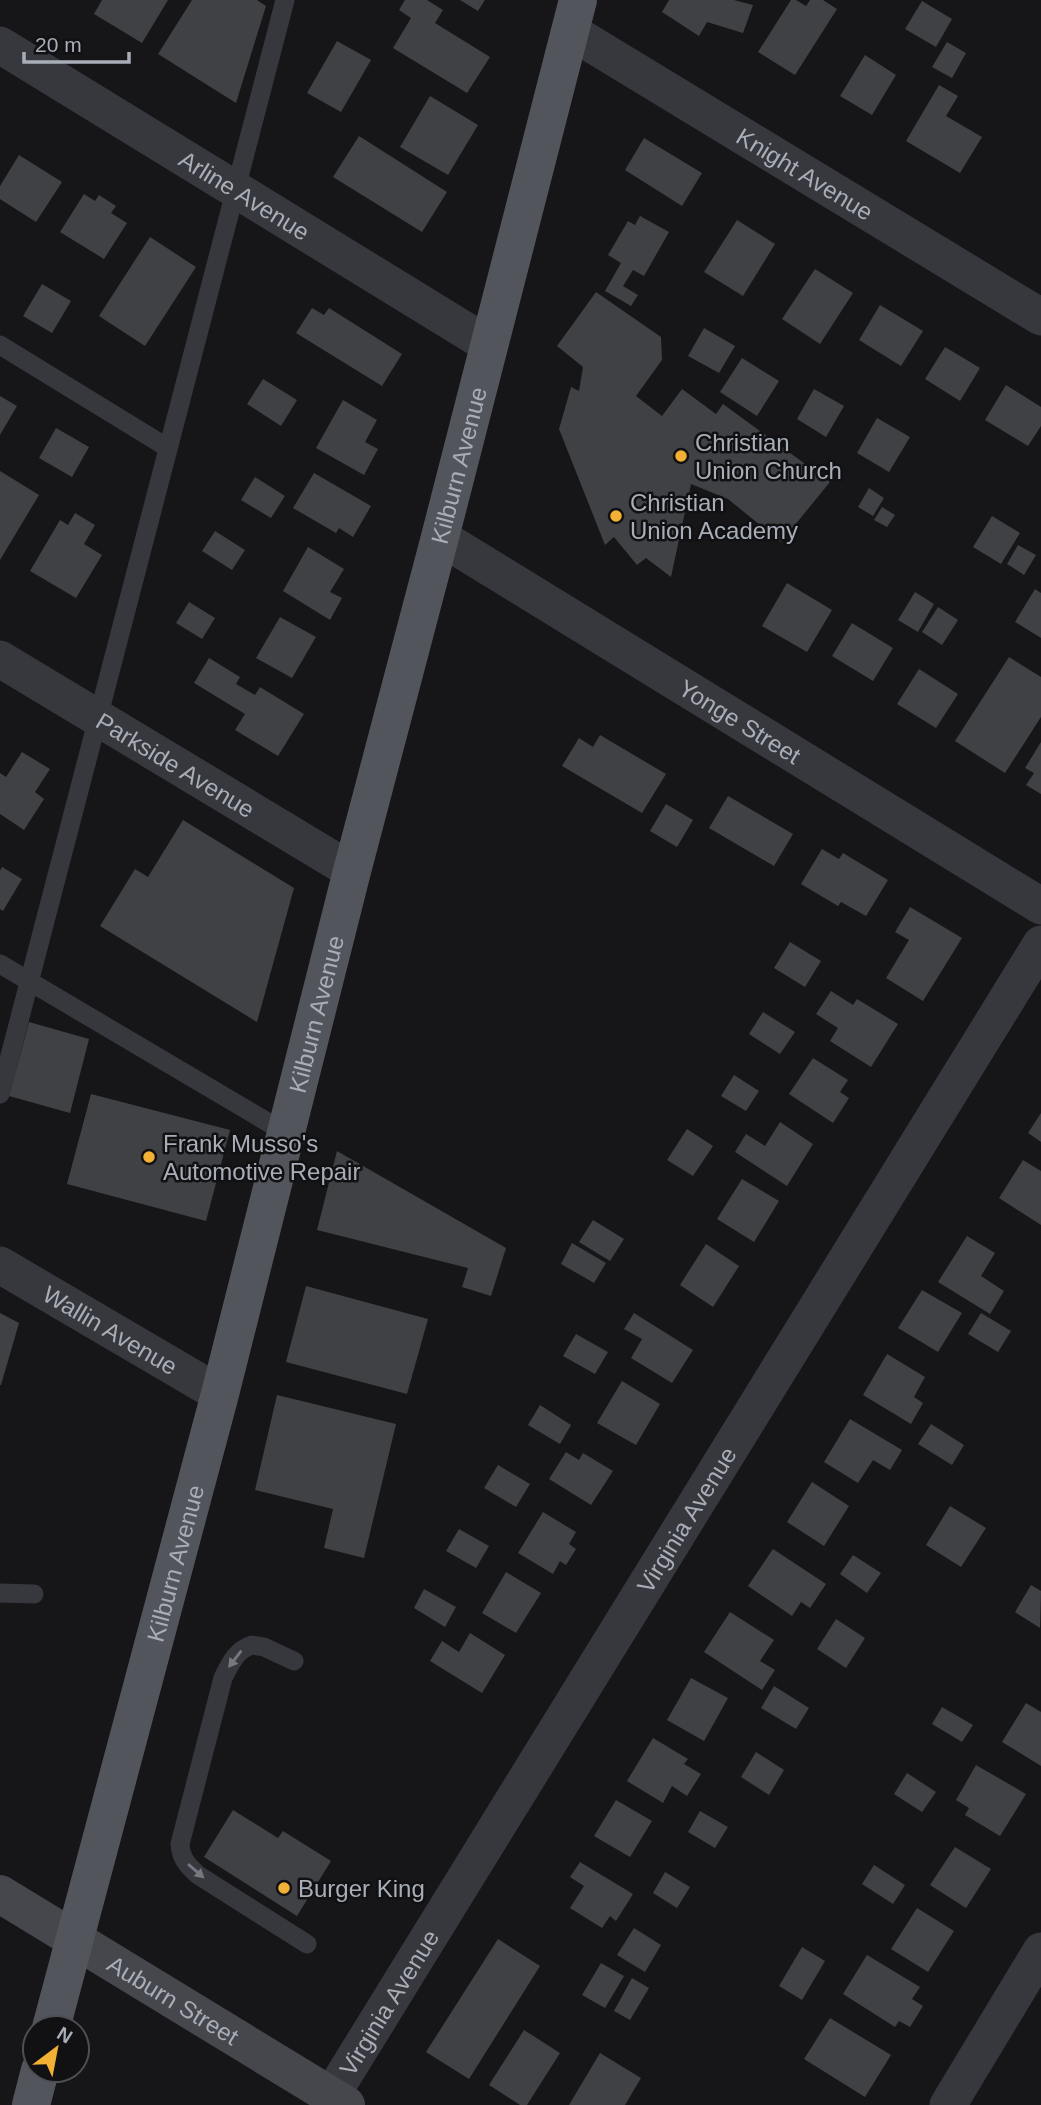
<svg xmlns="http://www.w3.org/2000/svg" width="1041" height="2105" font-family="Arial,sans-serif">
<style>
.building{fill:#404145}
.lines{fill:none;stroke-linecap:round;stroke-linejoin:round}
.lane{stroke:#37383d;stroke-width:19}
.street{stroke:#37383d;stroke-width:37}
.secondary{stroke:#45474d;stroke-width:38}
.primary{stroke:#53555c;stroke-width:38}
.oneway{fill:#757881}
.poi-dot{fill:#f2b134;stroke:#111113;stroke-width:2.5}
.labels{text-anchor:middle;dominant-baseline:central;stroke-width:5;stroke-linejoin:round;paint-order:stroke}
.street-label{font-size:24px;fill:#a8adb8;stroke:#111113}
.poi-label{font-size:24px;fill:#a8adb8;stroke:#111113;text-anchor:start}
</style>
<rect width="100%" height="100%" fill="#161618"/>
<!-- building -->
<g class="building">
<path d="M102,0H168L142,43L94,14Z"/>
<path d="M192,0H257L266,6L236,103L158,54Z"/>
<path d="M405,0H427L443,10L435,23L490,57L467,93L393,48L411,18L399,10Z"/>
<path d="M460,0H485L478,11Z"/>
<path d="M669,0H734L753,5L743,33L707,22L699,36L662,12Z"/>
<path d="M791,0H796L806,6L810,0H823L837,9L795,75L758,52Z"/>
<path d="M922,1L952,19L936,47L905,29Z"/>
<path d="M337,41L371,60L341,112L307,93Z"/>
<path d="M947,42L966,53L952,78L932,67Z"/>
<path d="M865,55L896,75L872,115L840,96Z"/>
<path d="M939,85L958,96L946,116L982,137L960,173L906,141Z"/>
<path d="M430,96L478,125L448,175L400,147Z"/>
<path d="M359,136L447,192L422,232L333,177Z"/>
<path d="M644,138L702,173L682,206L625,170Z"/>
<path d="M19,155L62,182L36,222L0,199V186Z"/>
<path d="M84,194L95,201L99,195L116,206L111,213L127,223L104,259L60,232Z"/>
<path d="M640,216L669,232L644,276L633,270L623,286L638,295L631,306L605,291L621,263L608,255L628,221L635,225Z"/>
<path d="M737,220L775,244L743,296L704,272Z"/>
<path d="M150,237L196,267L145,346L99,316Z"/>
<path d="M815,269L853,293L820,344L782,319Z"/>
<path d="M42,284L71,301L52,333L23,316Z"/>
<path d="M596,292L661,337L662,360L636,396L662,416L682,389L716,414L723,404L830,482L781,542L728,499L691,484L671,577L646,558L637,565L614,537L605,545L559,429L571,387L579,391L583,367L557,346Z"/>
<path d="M880,305L923,331L901,366L859,340Z"/>
<path d="M312,308L324,315L329,308L402,354L382,386L296,333Z"/>
<path d="M704,328L735,346L719,373L688,356Z"/>
<path d="M945,347L980,368L960,401L925,379Z"/>
<path d="M742,358L779,381L757,416L720,392Z"/>
<path d="M263,379L297,400L281,426L247,404Z"/>
<path d="M1006,385L1041,407V426L1028,446L985,420Z"/>
<path d="M814,389L844,406L826,437L797,419Z"/>
<path d="M0,396L17,406L0,435Z"/>
<path d="M343,400L377,420L365,442L378,449L364,475L316,448Z"/>
<path d="M877,418L910,437L889,472L857,453Z"/>
<path d="M56,428L89,447L72,477L39,458Z"/>
<path d="M0,471L39,495L0,560Z"/>
<path d="M314,473L371,506L353,537L339,528L336,533L293,508Z"/>
<path d="M255,477L285,496L271,518L241,500Z"/>
<path d="M869,488L884,498L873,516L858,507Z"/>
<path d="M882,507L895,515L887,527L874,520Z"/>
<path d="M75,513L95,525L84,544L102,555L76,598L30,571L60,520L68,525Z"/>
<path d="M992,516L1020,533L1001,564L973,547Z"/>
<path d="M215,531L245,550L232,570L202,551Z"/>
<path d="M1018,545L1036,555L1024,575L1007,564Z"/>
<path d="M308,547L344,569L330,592L342,598L330,620L283,591Z"/>
<path d="M787,583L832,610L807,652L762,626Z"/>
<path d="M1035,589L1041,593V638L1015,622Z"/>
<path d="M915,592L934,604L918,632L898,620Z"/>
<path d="M189,602L215,618L202,639L176,623Z"/>
<path d="M938,607L958,620L942,645L922,632Z"/>
<path d="M280,617L316,637L292,678L256,658Z"/>
<path d="M852,623L893,648L873,681L832,656Z"/>
<path d="M1009,657L1041,677V717L1005,773L955,741Z"/>
<path d="M209,658L240,677L236,684L255,695L260,687L304,714L278,756L235,730L245,714L194,683Z"/>
<path d="M919,669L958,694L936,728L897,704Z"/>
<path d="M600,735L666,774L642,813L562,766L579,738L593,747Z"/>
<path d="M1041,742V794L1026,785L1034,773L1025,768Z"/>
<path d="M22,752L50,769L35,792L44,799L24,830L0,814V773L6,777Z"/>
<path d="M728,796L793,834L774,866L709,828Z"/>
<path d="M666,804L693,820L677,847L650,831Z"/>
<path d="M183,820L294,888L257,1022L100,926L135,869L148,877Z"/>
<path d="M822,849L839,859L843,853L888,880L866,916L841,902L838,906L801,884Z"/>
<path d="M2,867L22,879L3,911L0,909V871Z"/>
<path d="M910,907L962,938L923,1001L886,978L909,940L895,932Z"/>
<path d="M790,942L821,961L805,987L774,968Z"/>
<path d="M831,991L853,1005L857,999L898,1024L871,1067L830,1041L838,1028L816,1014Z"/>
<path d="M763,1012L795,1032L780,1054L749,1034Z"/>
<path d="M29,1022L89,1039L70,1113L9,1096Z"/>
<path d="M813,1058L848,1080L840,1092L849,1098L833,1123L789,1094Z"/>
<path d="M734,1075L759,1091L746,1111L721,1096Z"/>
<path d="M91,1094L230,1130L206,1221L67,1184Z"/>
<path d="M1041,1113V1142L1028,1133Z"/>
<path d="M780,1122L813,1144L787,1186L735,1152L746,1134L765,1146Z"/>
<path d="M687,1129L713,1146L693,1176L667,1160Z"/>
<path d="M337,1151L506,1248L491,1296L462,1287L468,1268L317,1230Z"/>
<path d="M1023,1160L1041,1171V1225L999,1198Z"/>
<path d="M742,1179L779,1201L754,1242L717,1219Z"/>
<path d="M593,1220L624,1239L610,1261L579,1242Z"/>
<path d="M967,1236L995,1253L981,1276L1004,1291L990,1314L938,1282Z"/>
<path d="M572,1243L606,1263L594,1283L561,1264Z"/>
<path d="M706,1244L739,1266L713,1307L680,1285Z"/>
<path d="M306,1286L428,1319L407,1394L286,1362Z"/>
<path d="M922,1290L962,1313L938,1352L898,1328Z"/>
<path d="M0,1313L19,1323L1,1385H0Z"/>
<path d="M634,1313L693,1350L672,1383L631,1358L642,1339L624,1329Z"/>
<path d="M981,1313L1011,1331L998,1352L968,1334Z"/>
<path d="M576,1334L608,1352L595,1374L563,1356Z"/>
<path d="M887,1354L925,1377L914,1397L923,1403L911,1424L863,1395Z"/>
<path d="M622,1381L660,1404L636,1445L597,1423Z"/>
<path d="M277,1395L396,1424L364,1558L324,1548L333,1509L255,1490Z"/>
<path d="M540,1405L571,1425L560,1444L528,1425Z"/>
<path d="M850,1419L902,1450L890,1470L873,1460L858,1483L824,1462Z"/>
<path d="M931,1424L964,1445L952,1465L918,1444Z"/>
<path d="M566,1452L579,1460L583,1453L613,1471L591,1505L549,1479Z"/>
<path d="M498,1465L530,1484L516,1507L484,1488Z"/>
<path d="M812,1482L849,1506L824,1546L787,1522Z"/>
<path d="M950,1506L986,1528L961,1567L926,1545Z"/>
<path d="M543,1512L576,1532L569,1544L576,1549L566,1565L560,1561L553,1574L518,1553Z"/>
<path d="M459,1529L489,1546L476,1568L446,1551Z"/>
<path d="M773,1549L826,1584L810,1608L801,1602L792,1616L748,1586Z"/>
<path d="M853,1555L881,1573L867,1593L840,1574Z"/>
<path d="M506,1572L541,1593L516,1633L482,1613Z"/>
<path d="M1031,1585L1041,1591L1040,1628L1015,1612Z"/>
<path d="M424,1589L456,1607L445,1627L414,1608Z"/>
<path d="M730,1612L774,1640L760,1661L775,1670L762,1690L704,1652Z"/>
<path d="M836,1619L865,1638L846,1668L817,1649Z"/>
<path d="M470,1633L505,1655L482,1693L430,1661L442,1641L459,1652Z"/>
<path d="M691,1678L728,1698L704,1741L667,1720Z"/>
<path d="M774,1686L809,1708L796,1729L761,1708Z"/>
<path d="M1026,1703L1041,1712V1766L1002,1742Z"/>
<path d="M942,1707L973,1725L962,1742L932,1724Z"/>
<path d="M653,1738L688,1759L684,1764L701,1774L687,1796L672,1786L663,1803L627,1781Z"/>
<path d="M756,1752L784,1770L769,1795L741,1777Z"/>
<path d="M976,1765L1026,1794L1000,1836L965,1815L969,1808L956,1800Z"/>
<path d="M907,1773L936,1792L922,1812L894,1794Z"/>
<path d="M616,1800L652,1821L630,1857L594,1836Z"/>
<path d="M233,1810L278,1838L283,1831L331,1861L297,1916L204,1857Z"/>
<path d="M700,1811L728,1827L715,1848L688,1832Z"/>
<path d="M955,1847L991,1869L966,1908L930,1885Z"/>
<path d="M580,1862L633,1894L616,1921L610,1916L602,1928L570,1908L584,1886L570,1877Z"/>
<path d="M874,1865L905,1885L893,1904L862,1884Z"/>
<path d="M665,1872L690,1887L677,1908L653,1893Z"/>
<path d="M917,1908L954,1931L928,1972L891,1949Z"/>
<path d="M634,1928L661,1945L645,1972L617,1955Z"/>
<path d="M498,1939L540,1966L469,2079L426,2052Z"/>
<path d="M802,1947L825,1961L802,2000L779,1986Z"/>
<path d="M867,1955L920,1987L912,1999L923,2006L910,2027L899,2021L895,2027L843,1994Z"/>
<path d="M601,1963L624,1976L605,2008L582,1995Z"/>
<path d="M632,1978L649,1988L630,2020L614,2011Z"/>
<path d="M830,2018L891,2055L865,2097L804,2059Z"/>
<path d="M524,2030L560,2053L527,2105H520L489,2085Z"/>
<path d="M600,2053L641,2078L625,2105H569Z"/>
</g>
<g class="lines">
<!-- lane -->
<g class="lane">
<path d="M0,345L168,448"/>
<path d="M0,964L286,1133"/>
<path d="M0,1094L285,0"/>
<path d="M0,1593L34,1594"/>
<path d="M294,1661L264,1647L252,1645C236,1650 230,1664 223,1678L180,1844C181,1859 188,1866 198,1875L307,1944"/>
</g>
<!-- street -->
<g class="street">
<path id="s1" d="M570,31L1041,317"/>
<path id="s2" d="M0,45L489,345"/>
<path id="s3" d="M440,537L1041,906"/>
<path id="s4" d="M0,659L352,871"/>
<path id="s5" d="M0,1265L220,1394"/>
<path id="s6" d="M331,2096L1041,944"/>
<path d="M948,2105L1041,1951"/>
</g>
<!-- secondary -->
<path class="secondary" id="s7" d="M0,1894L346,2105"/>
<!-- primary -->
<g class="primary">
<path id="s8" d="M51,2028L220,1394L352,871L440,537L578,0"/>
<path d="M31,2105L40,2070"/>
</g>
</g>
<!-- one-way arrows -->
<defs><path id="oneway-solid" d="M-6-.8H1V-3.2L6.5 0L1 3.2V.8H-6Z" transform="scale(1.75)"/></defs>
<g class="oneway">
<use href="#oneway-solid" transform="translate(235 1659) rotate(127)"/>
<use href="#oneway-solid" transform="translate(196 1871) rotate(41)"/>
</g>
<!-- markers -->
<g class="poi-dot">
<circle cx="681" cy="456" r="7"/>
<circle cx="616" cy="516" r="7"/>
<circle cx="149" cy="1157" r="7"/>
<circle cx="284" cy="1888" r="7"/>
</g>
<g class="labels">
<!-- street labels -->
<g class="street-label">
<text stroke="none"><textPath href="#s1" startOffset="275">Knight Avenue</textPath></text>
<text stroke="none"><textPath href="#s2" startOffset="287">Arline Avenue</textPath></text>
<text stroke="none"><textPath href="#s8" startOffset="1615">Kilburn Avenue</textPath></text>
<text stroke="none"><textPath href="#s3" startOffset="352">Yonge Street</textPath></text>
<text stroke="none"><textPath href="#s4" startOffset="205">Parkside Avenue</textPath></text>
<text stroke="none"><textPath href="#s8" startOffset="1048">Kilburn Avenue</textPath></text>
<text stroke="none"><textPath href="#s5" startOffset="128">Wallin Avenue</textPath></text>
<text stroke="none"><textPath href="#s6" startOffset="677">Virginia Avenue</textPath></text>
<text stroke="none"><textPath href="#s8" startOffset="481">Kilburn Avenue</textPath></text>
<text stroke="none"><textPath href="#s7" startOffset="203">Auburn Street</textPath></text>
<text stroke="none"><textPath href="#s6" startOffset="110">Virginia Avenue</textPath></text>
</g>
<!-- poi labels -->
<g class="poi-label">
<text x="695" y="442">Christian<tspan x="695" dy="28">Union Church</tspan></text>
<text x="630" y="502">Christian<tspan x="630" dy="28">Union Academy</tspan></text>
<text x="163" y="1143">Frank Musso's<tspan x="163" dy="28">Automotive Repair</tspan></text>
<text x="298" y="1888">Burger King</text>
</g>
</g>
<!-- north arrow -->
<g transform="translate(56 2049) rotate(32)"><circle r="33" fill="#111113" stroke="#4d4f55" stroke-width="2"/>
<path d="M0-5L12 26L0 18L-12 26Z" fill="#f2b134"/>
<text y="-10" font-size="19" font-weight="bold" text-anchor="middle" fill="#a8adb8">N</text>
</g>
<!-- scale -->
<path d="M24 52v10h105v-10" fill="none" stroke="#a8adb8" stroke-width="3.5"/>
<text x="35" y="52" font-size="21" fill="#a8adb8" stroke="#111113" stroke-width="5" paint-order="stroke">20 m</text>
</svg>
